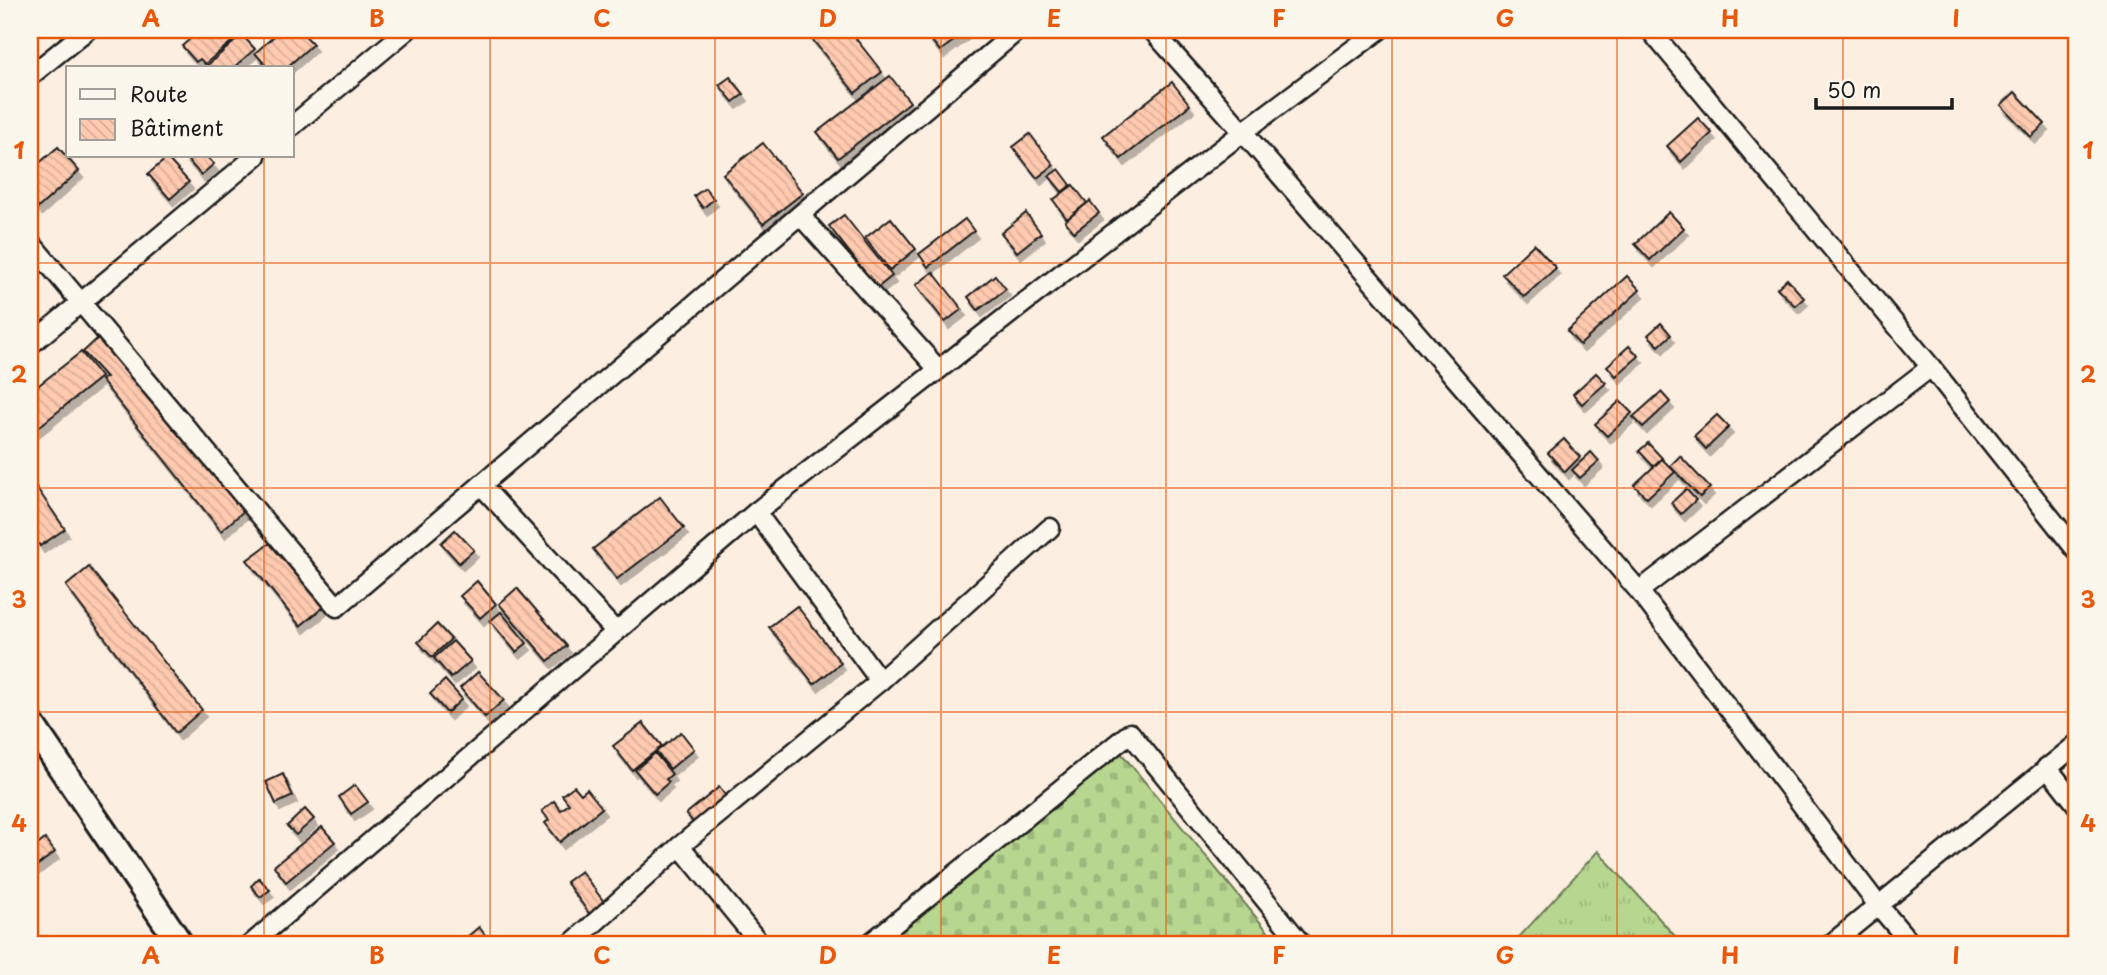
<svg xmlns="http://www.w3.org/2000/svg" width="2107" height="975" font-family="'Playpen Sans',sans-serif">
<style>
.grass{fill:url(#grass-tufts);stroke:#6a7a56;stroke-width:2}
.cemetery{fill:url(#cemetery-stones);stroke:#6a7a56;stroke-width:2}
.building{fill:url(#building-back-hatch);stroke:#1c1c1c;stroke-width:2;filter:url(#shadow)}
.lines{fill:none;stroke-linecap:round;stroke-linejoin:round}
.minor-casing{stroke:#1c1c1c;stroke-width:23}
.secondary-casing{stroke:#1c1c1c;stroke-width:30}
.minor{stroke:#fbf7ec;stroke-width:18}
.secondary{stroke:#fbf7ec;stroke-width:24}
.grid{fill:none;stroke:#e8590c;stroke-width:2;stroke-opacity:0.55}
.neatline{fill:none;stroke:#e8590c;stroke-width:2.5}
.grid-label{font-size:23px;text-anchor:middle;font-weight:bold;fill:#e8590c}
</style>
<defs>
<pattern id="grass-tufts" width="24" height="20" patternUnits="userSpaceOnUse" patternTransform="scale(1.75)"><rect width="24" height="20" fill="#b7d790"/><path d="M3 7l-1-3M5 7V3M7 7l1-3M15 17l-1-3M17 17v-4M19 17l1-3" fill="none" stroke="#9db87c"/></pattern>
<pattern id="cemetery-stones" width="16" height="16" patternUnits="userSpaceOnUse" patternTransform="scale(1.75)"><rect width="16" height="16" fill="#b7d790"/><path d="M2 7V4a2 2 0 0 1 4 0v3zM10 15v-3a2 2 0 0 1 4 0v3z" fill="#9db87c"/></pattern>
<pattern id="building-back-hatch" width="6" height="6" patternUnits="userSpaceOnUse" patternTransform="scale(1.75)"><rect width="6" height="6" fill="#ffcab0"/><path d="M-1 5l2 2M0 0l6 6M5-1l2 2" fill="none" stroke="#daad97"/></pattern>
<filter id="shadow"><feDropShadow dx="4" dy="7" stdDeviation="0" flood-color="#0004"/></filter>
</defs>
<rect width="100%" height="100%" fill="#fceee0"/>
<filter id="ink" filterUnits="userSpaceOnUse"><feTurbulence type="fractalNoise" baseFrequency=".0143" numOctaves="2"/><feDisplacementMap in="SourceGraphic" scale="14" xChannelSelector="R" yChannelSelector="G"/><feConvolveMatrix kernelMatrix="1 2 1 2 8 2 1 2 1" color-interpolation-filters="sRGB"/></filter>
<g filter="url(#ink)">
<!-- grass -->
<path class="grass" d="M1598,851L1683,945H1511H1512Z"/>
<!-- cemetery -->
<path class="cemetery" d="M1117,748L1279,945H875Z"/>
<!-- building -->
<g class="building">
<path d="M193,30H239L242,33L205,64L200,59L196,62L182,46L191,38L187,35Z"/>
<path d="M281,30H300L313,44L286,68H268L255,53Z"/>
<path d="M805,30H849L882,72L855,93Z"/>
<path d="M923,30H968L940,51Z"/>
<path d="M242,35L255,49L233,68H204Z"/>
<path d="M890,76L910,102L838,158L817,132Z"/>
<path d="M730,77L744,94L733,102L719,85Z"/>
<path d="M1172,82L1190,105L1121,159L1103,136Z"/>
<path d="M2015,92L2045,124L2031,137L2001,105Z"/>
<path d="M1698,118L1712,133L1681,162L1667,146Z"/>
<path d="M1030,134L1054,165L1037,178L1013,147Z"/>
<path d="M763,143L803,193L763,224L723,174Z"/>
<path d="M58,147L79,171L38,208L30,198V171Z"/>
<path d="M184,156H206L214,164L201,175Z"/>
<path d="M167,158L189,182L170,199L148,174Z"/>
<path d="M1059,169L1071,185L1062,192L1049,176Z"/>
<path d="M1073,185L1087,203L1067,219L1053,200Z"/>
<path d="M705,188L714,199L703,208L694,196Z"/>
<path d="M1090,201L1099,213L1074,232L1065,221Z"/>
<path d="M1669,212L1684,228L1650,260L1635,244Z"/>
<path d="M1026,213L1041,233L1017,252L1001,233Z"/>
<path d="M844,215L892,276L877,288L829,226Z"/>
<path d="M891,218L916,249L890,270L865,238Z"/>
<path d="M965,219L974,231L928,267L919,254Z"/>
<path d="M1534,244L1556,268L1524,297L1502,274Z"/>
<path d="M933,272L962,309L945,322L916,285Z"/>
<path d="M995,275L1006,289L978,310L968,297Z"/>
<path d="M1627,276L1640,290L1580,345L1567,331Z"/>
<path d="M1787,279L1804,298L1795,306L1777,288Z"/>
<path d="M1661,323L1671,335L1659,346L1648,335Z"/>
<path d="M99,337L245,510L221,531L101,380L106,377L83,352Z"/>
<path d="M1629,346L1639,356L1616,376L1607,366Z"/>
<path d="M81,352L101,377L30,434V392Z"/>
<path d="M1596,373L1606,383L1582,404L1573,394Z"/>
<path d="M1661,392L1670,402L1643,427L1633,417Z"/>
<path d="M1620,401L1632,413L1607,436L1595,424Z"/>
<path d="M1717,415L1729,427L1706,449L1694,436Z"/>
<path d="M1564,439L1580,457L1565,472L1548,453Z"/>
<path d="M1648,443L1662,458L1653,466L1639,451Z"/>
<path d="M1591,452L1599,461L1580,478L1572,470Z"/>
<path d="M1680,456L1710,488L1700,497L1670,466Z"/>
<path d="M1662,459L1675,472L1647,498L1634,485Z"/>
<path d="M30,478L65,529L40,546L30,531Z"/>
<path d="M1686,489L1696,500L1681,514L1671,503Z"/>
<path d="M660,497L684,528L617,579L593,549Z"/>
<path d="M455,530L474,550L459,563L441,543Z"/>
<path d="M270,543L325,606L300,626L247,560Z"/>
<path d="M89,567L202,710L176,733L66,586Z"/>
<path d="M477,581L496,604L480,618L460,596Z"/>
<path d="M517,588L567,646L548,661L499,604Z"/>
<path d="M797,606L841,663L814,684L769,627Z"/>
<path d="M501,612L527,643L516,652L490,621Z"/>
<path d="M437,624L451,639L432,657L418,642Z"/>
<path d="M453,641L471,661L451,678L434,658Z"/>
<path d="M478,672L504,700L485,717L460,688Z"/>
<path d="M445,680L462,699L447,713L430,694Z"/>
<path d="M643,723L662,746L632,770L613,746Z"/>
<path d="M681,732L694,749L670,769L656,752Z"/>
<path d="M655,753L672,774L666,779L669,782L655,794L635,770Z"/>
<path d="M283,774L293,796L276,804L266,782Z"/>
<path d="M355,785L368,802L351,814L339,797Z"/>
<path d="M574,786L581,794L587,789L602,808L560,842L545,823L549,820L542,811L554,801L561,810L569,804L562,795Z"/>
<path d="M719,787L730,802L698,828L686,814Z"/>
<path d="M305,809L314,819L296,835L287,826Z"/>
<path d="M322,827L335,842L286,882L274,866Z"/>
<path d="M45,839L55,852L30,871V851Z"/>
<path d="M581,871L607,906L592,917L566,882Z"/>
<path d="M259,878L270,890L260,897L251,886Z"/>
<path d="M479,927L493,945H463L461,942Z"/>
</g>
<g class="lines">
<!-- minor casing -->
<g class="minor-casing">
<g id="minor">
<path d="M1152,30L1243,132L1639,591L1878,905L1912,945"/>
<path d="M1650,30L1931,367L2077,551"/>
<path d="M30,76L87,30"/>
<path d="M292,126L407,30"/>
<path d="M800,215L937,368"/>
<path d="M30,242L337,607L1018,30"/>
<path d="M30,345L256,156"/>
<path d="M481,485L616,632"/>
<path d="M756,512L880,681"/>
<path d="M1639,591L1931,367"/>
<path d="M2047,767L2077,805"/>
<path d="M680,846L761,945"/>
<path d="M250,945L756,512L1243,132L1379,30"/>
<path d="M570,945L680,846L880,681L1050,528"/>
<path d="M868,945L1130,733L1302,945"/>
<path d="M1830,945L2077,744"/>
</g>
</g>
<!-- secondary casing -->
<g class="secondary-casing">
<path id="secondary" d="M30,722L181,945"/>
</g>
<!-- minor -->
<use href="#minor" class="minor"/>
<!-- secondary -->
<use href="#secondary" class="secondary"/>
</g>
</g>
<!-- grid -->
<path class="grid" d="M264,30V68M490,30V945M715,30V945M941,30V945M1166,30V945M1392,30V945M1617,30V945M1843,30V945M264,156V945M30,263H2077M30,488H2077M30,712H2077"/>
<!-- margin -->
<rect width="2107" height="975" fill="none" stroke="#fbf7ec" stroke-width="77"/>
<!-- legend -->
<rect x="66" y="66" width="228" height="91" fill="#fbf7ec" stroke="#a29f99" stroke-width="2"/>
<rect x="80" y="89" width="35" height="10" fill="#fbf7ec" stroke="#a29f99" stroke-width="2"/>
<text x="130" y="102" font-size="21" fill="#1c1c1c">Route</text>
<rect x="80" y="119" width="35" height="21" fill="url(#building-back-hatch)" stroke="#a29f99" stroke-width="2"/>
<text x="130" y="136" font-size="21" fill="#1c1c1c">Bâtiment</text>
<!-- scale -->
<path d="M1816 98v10h136v-10" fill="none" stroke="#1c1c1c" stroke-width="3.5"/>
<text x="1827" y="98" font-size="21" fill="#1c1c1c" stroke="#fbf7ec" stroke-width="5" paint-order="stroke">50 m</text>
<rect x="38" y="38" width="2030" height="898" class="neatline"/>
<g class="grid-label">
<text x="151" y="27">A</text>
<text x="377" y="27">B</text>
<text x="602" y="27">C</text>
<text x="828" y="27">D</text>
<text x="1054" y="27">E</text>
<text x="1279" y="27">F</text>
<text x="1505" y="27">G</text>
<text x="1730" y="27">H</text>
<text x="1956" y="27">I</text>
<text x="19" y="159">1</text>
<text x="2088" y="159">1</text>
<text x="19" y="383">2</text>
<text x="2088" y="383">2</text>
<text x="19" y="608">3</text>
<text x="2088" y="608">3</text>
<text x="19" y="832">4</text>
<text x="2088" y="832">4</text>
<text x="151" y="964">A</text>
<text x="377" y="964">B</text>
<text x="602" y="964">C</text>
<text x="828" y="964">D</text>
<text x="1054" y="964">E</text>
<text x="1279" y="964">F</text>
<text x="1505" y="964">G</text>
<text x="1730" y="964">H</text>
<text x="1956" y="964">I</text>
</g>
</svg>
